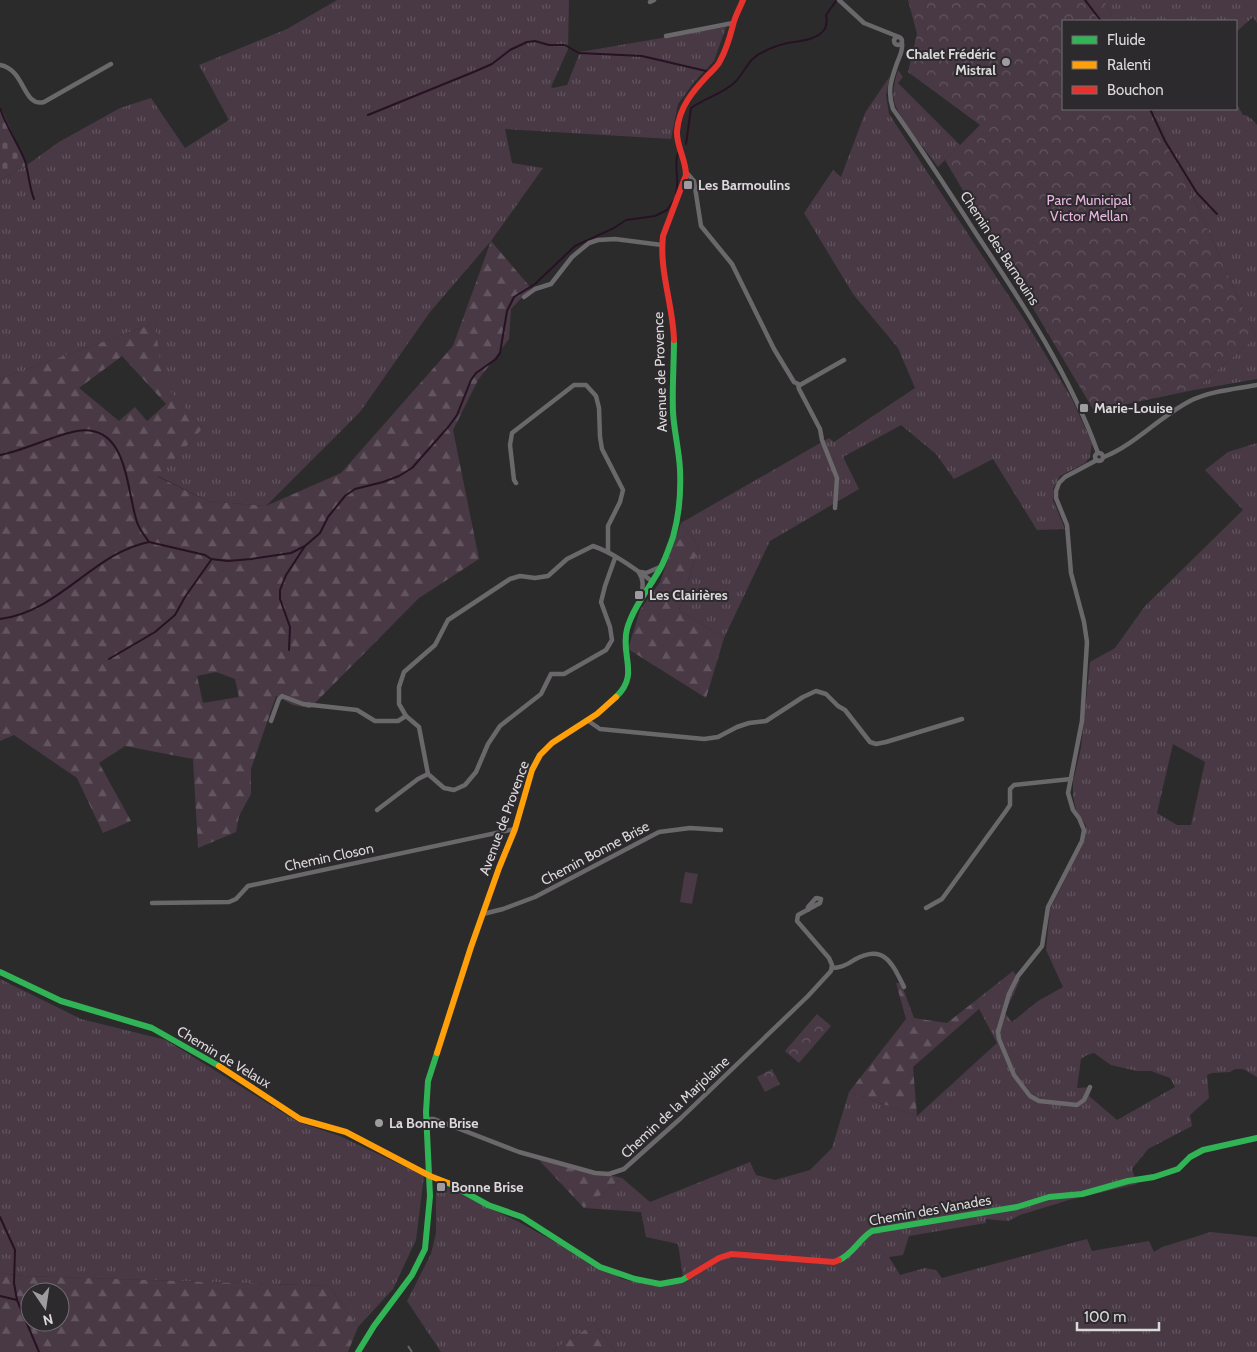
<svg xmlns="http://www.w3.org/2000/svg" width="1257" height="1352" font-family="Cabin,sans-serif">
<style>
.grass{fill:url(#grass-tufts);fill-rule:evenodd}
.forest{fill:url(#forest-firs);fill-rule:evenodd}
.cemetery{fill:url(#cemetery-stones)}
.park{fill:url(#park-crowns)}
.pitch{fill:#483945}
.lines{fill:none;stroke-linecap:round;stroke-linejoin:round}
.stream{stroke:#271224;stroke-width:2}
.street{stroke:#6a686a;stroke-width:4.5}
.fast{stroke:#30b455;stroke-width:6}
.slow{stroke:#ff9f0a;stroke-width:6}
.jam{stroke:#e5322d;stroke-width:6}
.rail{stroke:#676667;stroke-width:2;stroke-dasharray:8 4;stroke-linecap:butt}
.poi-dot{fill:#9e9c9e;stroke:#2d2a2d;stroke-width:2}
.labels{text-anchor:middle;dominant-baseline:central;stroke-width:4;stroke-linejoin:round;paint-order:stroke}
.poi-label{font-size:14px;font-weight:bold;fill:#dcd9db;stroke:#2d2a2d;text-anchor:start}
.park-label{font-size:14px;fill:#e7b5e0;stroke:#2d2a2d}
.street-label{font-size:14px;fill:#dcd9db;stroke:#2d2a2d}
</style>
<defs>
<pattern id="grass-tufts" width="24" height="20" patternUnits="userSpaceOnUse" patternTransform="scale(1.25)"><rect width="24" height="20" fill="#483945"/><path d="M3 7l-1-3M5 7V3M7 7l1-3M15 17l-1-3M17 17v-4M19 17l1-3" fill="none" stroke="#62555f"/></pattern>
<pattern id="forest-firs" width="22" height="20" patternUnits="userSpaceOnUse" patternTransform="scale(1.25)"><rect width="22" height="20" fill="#483945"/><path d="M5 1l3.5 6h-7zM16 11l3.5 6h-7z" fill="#62555f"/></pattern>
<pattern id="cemetery-stones" width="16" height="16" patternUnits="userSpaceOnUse" patternTransform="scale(1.25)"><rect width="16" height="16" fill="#483945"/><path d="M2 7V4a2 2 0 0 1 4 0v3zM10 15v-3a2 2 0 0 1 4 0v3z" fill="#62555f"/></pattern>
<pattern id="park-crowns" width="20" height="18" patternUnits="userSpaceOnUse" patternTransform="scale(1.25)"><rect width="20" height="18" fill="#483945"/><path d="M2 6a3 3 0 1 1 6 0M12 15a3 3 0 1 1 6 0" fill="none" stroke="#62555f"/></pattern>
</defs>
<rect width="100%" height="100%" fill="#2c2b2c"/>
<!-- grass -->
<g class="grass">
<path d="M337,0H569L568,49L551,87L553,88L567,85L580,52L726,27L714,61L694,82L678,104L671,139L505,129L512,163L543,168L491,241L430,312L360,412L266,506L208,501L158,476L203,428L162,383L155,323L0,379V180L27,165L59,142L120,108L151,98L185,148L229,120L199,65L287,29Z"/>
<path d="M1104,0H1257V23L1253,17L1236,32V21H1114Z"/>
<path d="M898,70L903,77L898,83L960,145L938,167C926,150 899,120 894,101C892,91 895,80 898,70Z"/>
<path d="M890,76L886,95L889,114L1024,319L1072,399L1092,443L1090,457L1085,463L1060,476L1053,489V500L1065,529L1037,530L993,459L954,479L936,454L901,425L843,457L859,489L770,541L724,638L679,610L699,546L681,523L829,438L834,442L915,388L898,348L853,294L804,213L833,170L841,177L865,113Z"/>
<path d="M1236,103L1243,115C1248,114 1254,121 1257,125V379L1194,390L1256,337L1153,109H1236Z"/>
<path d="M1257,443V1077L1243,1069H1235L1230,1072L1212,1073L1207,1075L1209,1098L1190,1115L1192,1126L1148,1149L1132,1169L1137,1184L1069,1200L1020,1215L1008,1221L986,1219V1223L909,1236L903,1255L889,1257L900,1275L925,1268L936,1270L942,1278L1087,1239L1092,1251L1149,1241L1154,1252L1162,1247L1211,1232L1257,1237V1352H616L594,1324L550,1352H441L407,1301L431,1254L436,1233V1182L517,1221L622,1279L654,1286L684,1283L678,1244L646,1237L641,1212L584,1208L622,1178L650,1202L750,1162L756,1175L775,1180L810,1170L832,1148L849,1092L917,1116L997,1043L975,1001L1013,971L1020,980L1005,1013L1012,1022L1038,1001L1063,987L1046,950L1050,909L1085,840L1086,826L1076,810L1073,796V782L1081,748L1090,662L1115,648L1145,606L1243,510L1205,470L1228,452ZM1173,744L1205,762L1191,825H1177L1157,813ZM1094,1053L1111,1065L1137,1071H1151L1170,1078L1175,1087L1117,1120L1089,1096L1092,1087L1077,1088L1081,1059L1087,1055Z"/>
<path d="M0,979L81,1019L166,1040L298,1122L340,1136L424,1176L416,1240L393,1289L358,1327L329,1286L24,1276L0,1273Z"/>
</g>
<!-- forest -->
<g class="forest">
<path d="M491,241L531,288L511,309L509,339L478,380L453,430L479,559L419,598L310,708L293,705L276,696L251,769V794L239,816L236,832L198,848L193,759L125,746L99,763L131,821L103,833L77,778L14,735L0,741V379L155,323L163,383L203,428L158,477L208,501L266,506L341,473L453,346ZM122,356L166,404L147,421L135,407L119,421L79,388ZM216,672L235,679L239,697L203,703L197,676Z"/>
<path d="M681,523L699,546L679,610L724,638L706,698L628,649L640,610L660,582Z"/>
<path d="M896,983H901L914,1018L947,1023L975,1001L979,1009L913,1067L917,1116L849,1092L906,1019Z"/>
<path d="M538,1159L622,1178L584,1208Z"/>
<path d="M0,1273L24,1276L329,1286L358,1327L348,1352H0ZM30,1292H60V1322H30Z"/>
<path d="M594,1324L616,1352H550Z"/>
</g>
<!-- cemetery -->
<path class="cemetery" d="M0,106L27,165L0,180Z"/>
<!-- park -->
<g class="park">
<path d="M908,0H1104L1114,21H1063V109H1153L1256,337L1194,390L1094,411L945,160L980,125L908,72L917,34Z"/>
<path d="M817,1014L831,1026L799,1063L785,1051Z"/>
<path d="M772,1069L780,1084L765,1092L757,1077Z"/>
</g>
<!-- pitch -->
<path class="pitch" d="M685,872L698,874L692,904L680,902Z"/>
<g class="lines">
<!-- stream -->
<g class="stream">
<path d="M1085,0L1101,21"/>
<path d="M0,108C6,127 18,143 25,161C29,174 29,187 34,199"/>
<path d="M1150,109L1165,141L1197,193L1217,214"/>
<path d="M368,115L476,71L492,64L510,50L527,42L535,41L549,45H565L579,53L642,56L706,71"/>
<path d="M686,144L691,108C705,98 722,94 734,83C745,73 748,58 763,52C769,49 777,45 784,44C796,41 816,41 824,30C827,26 827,20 826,15L836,1"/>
<path d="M676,193C680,178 673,167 678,153"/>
<path d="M0,455C26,450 51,436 77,431C128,423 126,489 137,522C139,529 145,536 149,542L205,555L211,559L228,561L251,559L291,553L305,546L320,533L328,517L345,496L355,489L383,482L399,476L412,468L449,426L457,415L471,380L476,373L496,359L500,353L507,311L514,297L535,284L575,246L614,228L626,220L655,216L667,210L674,200"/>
<path d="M0,619C59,612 93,553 149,542"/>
<path d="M289,650L290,627L280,599V590L286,575L305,546"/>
<path d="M109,659L155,632L175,615L185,597L211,560"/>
<path d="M0,1217L15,1250L14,1283L17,1300L39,1352"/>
<path d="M0,1296L17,1300"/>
</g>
<!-- street -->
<g class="street">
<path d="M839,0L864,23L899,37"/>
<path d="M650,2L654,0"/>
<path d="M666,36L733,23"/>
<circle cx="898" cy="41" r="4"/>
<path d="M902,43C903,51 900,55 897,63C891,80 887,91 893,109C922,150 950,193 977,235C1023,304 1070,375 1098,453"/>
<path d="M0,65C25,69 23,108 44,102L111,64"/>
<path d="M686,172L694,181L701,226L732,264L774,349L794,382L800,385L844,360"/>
<path d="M524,297L535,289L551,284L572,257L589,243L598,240L615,239L662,245"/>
<path d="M798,384L799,389L820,429L822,440L837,478L835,508"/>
<circle cx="1099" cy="457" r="4"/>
<path d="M1104,457C1136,444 1159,417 1190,401C1210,391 1235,389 1257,385"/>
<path d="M516,483L514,480L510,445L512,433L574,385H586L596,396L599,408L600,437L602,449L623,490L620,502L608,526V551"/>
<path d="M615,558L605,586L601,602L610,627L612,640L606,650L564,674H551L541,694L500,726L488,744L476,772L465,785L454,790L444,788L428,774L419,727L406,716L399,704V687L404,672L435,645L448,620L510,579L520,576L535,578L548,576L567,559L593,546C614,553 635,569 653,582"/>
<path d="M641,572L646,573L660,567"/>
<path d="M639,573C645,581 642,589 641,599"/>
<path d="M587,720L600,729L704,739L718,737L737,727L749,723L766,721L803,697L816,691L826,694L838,706L845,710L870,742L876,744L886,742L962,719"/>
<path d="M271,721L279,699L282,696L303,704L357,710L375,721H398L406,716"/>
<path d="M377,810L418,779L428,774"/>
<path d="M152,903L229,902L236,899L248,886L515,829"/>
<path d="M926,908L942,899L1006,811L1010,805V789L1014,785L1071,779"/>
<path d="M483,914L503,909L535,897L659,832L690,828L721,830"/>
<path d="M832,968C841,968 847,965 854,960C884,943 892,963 904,987"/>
<path d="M1090,1087L1084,1100L1077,1105L1039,1101L1030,1096L1014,1075L999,1039L998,1032L1009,994L1018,976L1042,946L1048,907L1082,841L1084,830L1079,818L1073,810L1068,793L1082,721L1087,642L1084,622L1071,573L1067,525L1056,498V491L1059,483L1065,477L1097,460"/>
<path d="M426,1119H434L519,1152L595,1173L609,1174L624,1169L681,1118L808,996L831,971L832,965L829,958L797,921L798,915L820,903L821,899L816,898L808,907V910"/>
</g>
<!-- fast -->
<g class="fast">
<path d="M616,697C640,675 620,655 627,629C633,608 649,588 660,569C665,560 669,548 673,537C679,516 681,491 680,469C679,450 674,431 673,412C672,388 674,364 674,340"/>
<path d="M0,972L61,1001L152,1028L219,1066"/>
<path d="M448,1183L488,1205L522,1217L600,1267L635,1279L660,1284L682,1280L689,1276"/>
<path d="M839,1260C853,1254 859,1239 872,1231L1017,1207L1049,1197L1082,1194L1128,1181L1154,1177L1178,1169L1190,1157L1203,1150L1257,1138"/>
<path d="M358,1352L374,1326L412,1275L425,1249L430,1196L426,1112L428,1081L437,1053"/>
</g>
<!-- slow -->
<g class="slow">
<path d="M437,1053L471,947L499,868L515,829L532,770L540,755L552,743L597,714L616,697"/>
<path d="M219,1066L300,1119L346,1132L430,1176L448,1183"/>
</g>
<!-- jam -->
<g class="jam">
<path d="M674,340C673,305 659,271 663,236L686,175C686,159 676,146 677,131C679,107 693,91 708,75C712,71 718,66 720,61C726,50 730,37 733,25C735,16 740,8 743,0"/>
<path d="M689,1276L719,1258L731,1254L834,1262L839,1260"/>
</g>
<!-- rail -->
<path class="rail" d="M408,1346L412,1352"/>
</g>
<!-- markers -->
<g class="poi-dot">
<circle cx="1006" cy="62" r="5"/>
<rect x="683" y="180" width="10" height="10" rx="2.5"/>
<rect x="1079" y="403" width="10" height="10" rx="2.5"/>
<rect x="634" y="590" width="10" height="10" rx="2.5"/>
<circle cx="379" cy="1123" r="5"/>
<rect x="436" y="1182" width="10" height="10" rx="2.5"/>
</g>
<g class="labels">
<!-- poi labels -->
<g class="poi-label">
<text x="996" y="54" text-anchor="end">Chalet Frédéric<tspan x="996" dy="16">Mistral</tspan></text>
<text x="698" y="185">Les Barmoulins</text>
<text x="1094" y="408">Marie-Louise</text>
<text x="649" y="595">Les Clairières</text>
<text x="389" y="1123">La Bonne Brise</text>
<text x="451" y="1187">Bonne Brise</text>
</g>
<!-- park labels -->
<g class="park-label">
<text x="1089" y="200">Parc Municipal<tspan x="1089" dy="16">Victor Mellan</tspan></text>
</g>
<!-- street labels -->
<g class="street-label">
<text transform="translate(1000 248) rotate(57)">Chemin des Barnouins</text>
<text transform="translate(660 372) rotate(-92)">Avenue de Provence</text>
<text transform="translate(504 818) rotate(-70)">Avenue de Provence</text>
<text transform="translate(595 853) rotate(-28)">Chemin Bonne Brise</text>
<text transform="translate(329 857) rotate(-12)">Chemin Closon</text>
<text transform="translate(224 1057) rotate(31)">Chemin de Velaux</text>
<text transform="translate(675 1107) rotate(-43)">Chemin de la Marjolaine</text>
<text transform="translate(930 1210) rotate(-10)">Chemin des Vanades</text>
</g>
</g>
<!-- legend -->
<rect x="1062" y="20" width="175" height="90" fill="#2d2a2d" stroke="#737073"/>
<rect x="1072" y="36" width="25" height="8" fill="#30b455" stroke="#737073"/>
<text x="1107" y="45" font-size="15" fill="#dcd9db">Fluide</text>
<rect x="1072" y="61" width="25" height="8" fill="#ff9f0a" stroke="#737073"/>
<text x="1107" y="70" font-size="15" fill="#dcd9db">Ralenti</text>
<rect x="1072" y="86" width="25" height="8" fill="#e5322d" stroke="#737073"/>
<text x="1107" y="95" font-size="15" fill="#dcd9db">Bouchon</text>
<!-- north arrow -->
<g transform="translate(45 1307) rotate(167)"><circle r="24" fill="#2d2a2d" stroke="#737073"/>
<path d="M0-4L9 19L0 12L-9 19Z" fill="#9e9c9e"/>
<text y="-8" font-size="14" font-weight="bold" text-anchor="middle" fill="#dcd9db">N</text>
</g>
<!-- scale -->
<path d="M1077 1322v8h82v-8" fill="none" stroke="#dcd9db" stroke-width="2.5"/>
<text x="1084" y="1322" font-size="15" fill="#dcd9db" stroke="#2d2a2d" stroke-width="4" paint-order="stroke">100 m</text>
</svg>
